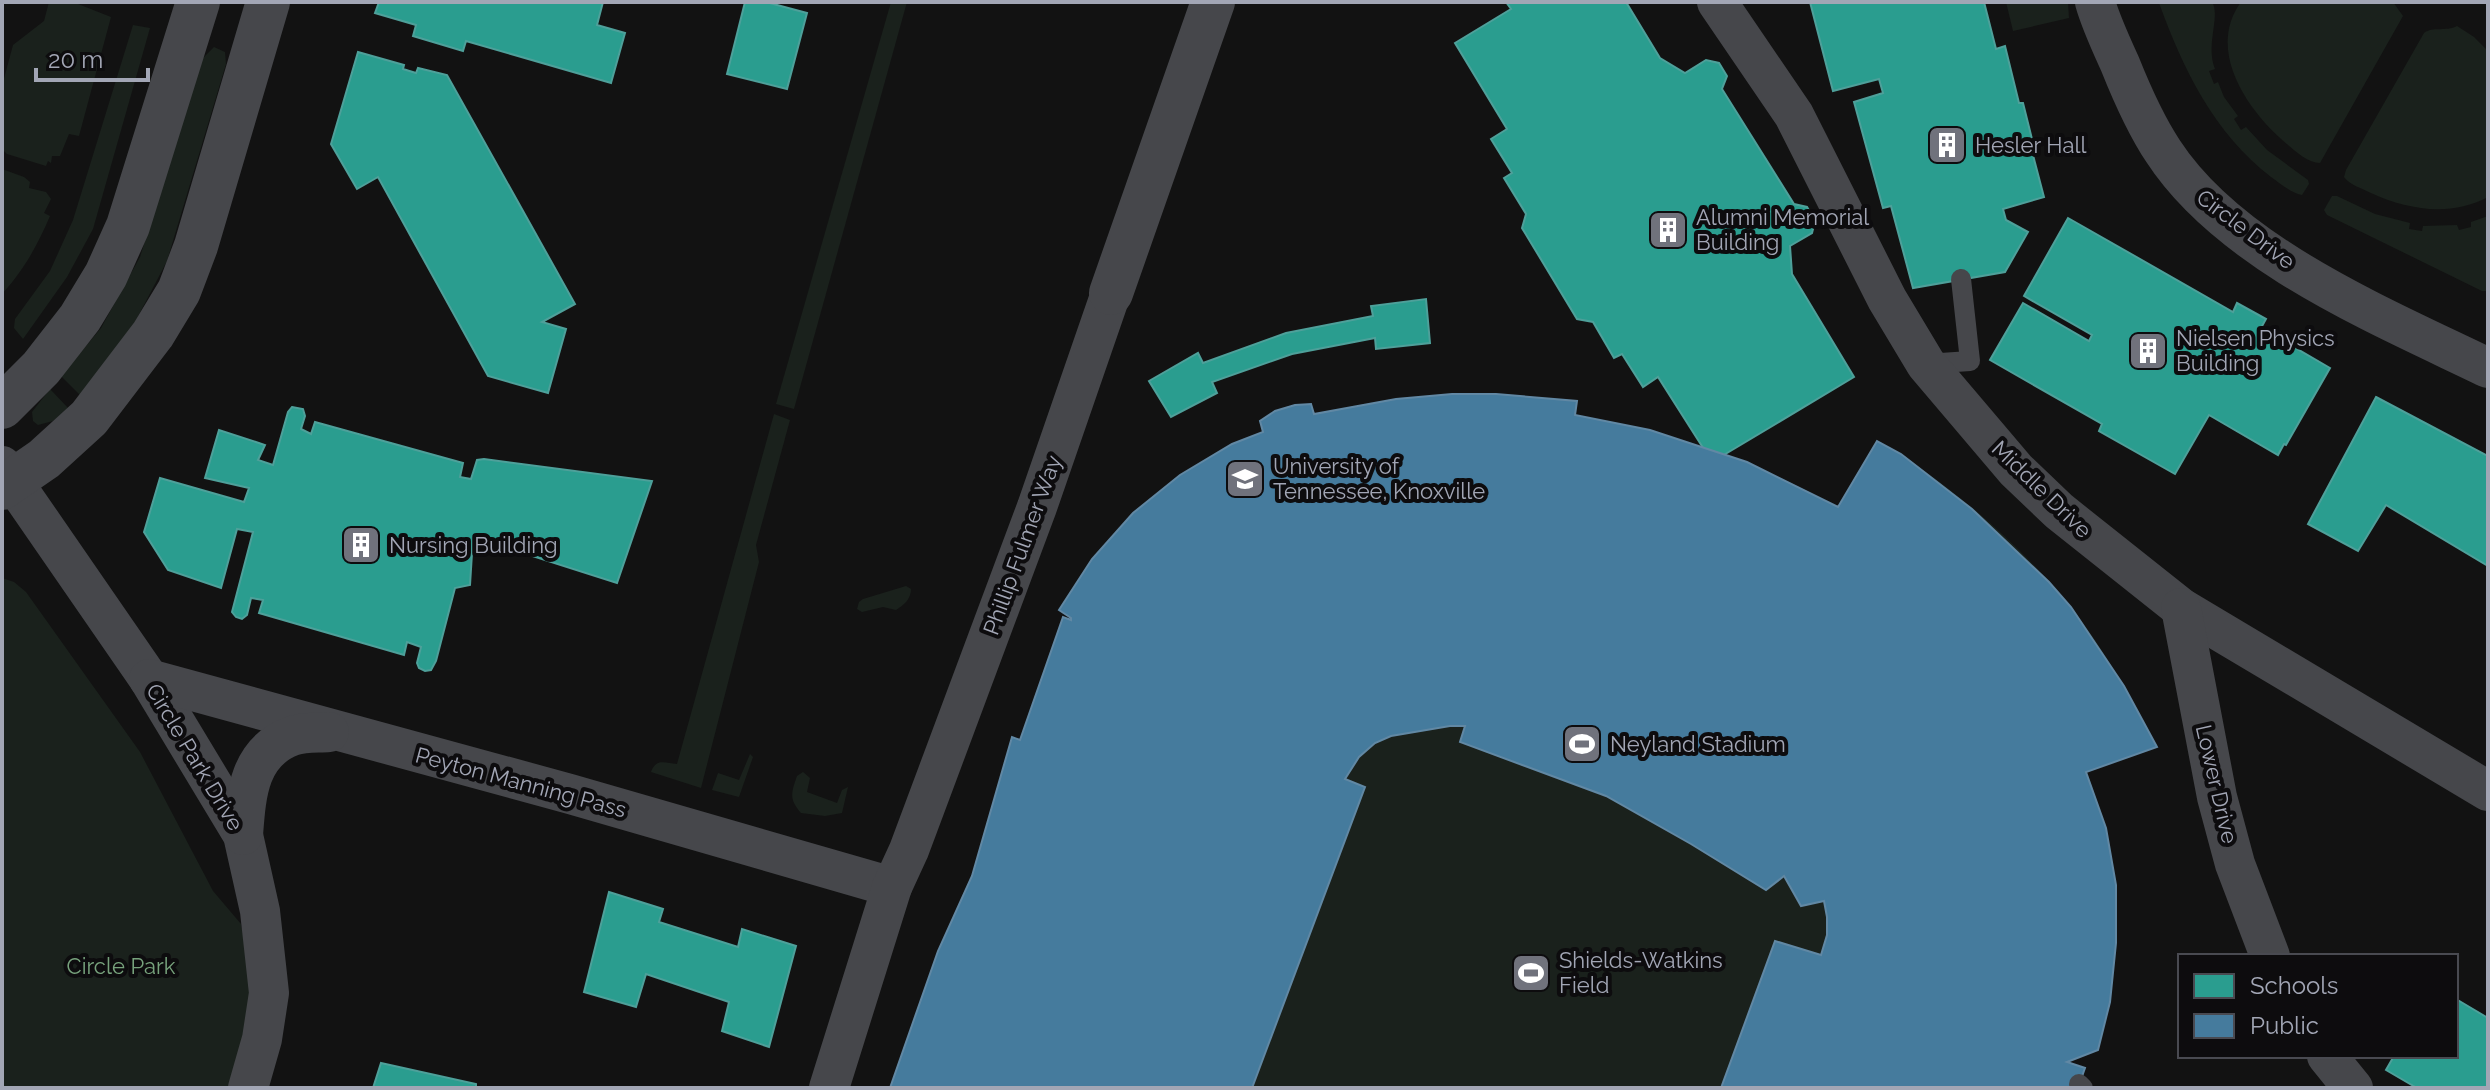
<svg xmlns="http://www.w3.org/2000/svg" width="2490" height="1090" font-family="Raleway,sans-serif">
<style>
.green{fill:#1a211c}
.schools{fill:#2a9d8f;stroke:#4ea09a;stroke-width:2}
.public{fill:#457b9d;stroke:#6188a4;stroke-width:2}
.lines{fill:none;stroke-linecap:round;stroke-linejoin:round}
.service{stroke:#46474b;stroke-width:20}
.minor{stroke:#46474b;stroke-width:40}
.tertiary{stroke:#46474b;stroke-width:44}
.labels{text-anchor:middle;dominant-baseline:central;stroke-width:8;stroke-linejoin:round;paint-order:stroke}
.poi-label{font-size:22px;fill:#a2a6b5;stroke:#0d0c0e;text-anchor:start}
.street-label{font-size:22px;fill:#a2a6b5;stroke:#0d0c0e}
.park-label{font-size:22px;fill:#77a27c;stroke:#0d0c0e}
</style>
<rect width="100%" height="100%" fill="#121212"/>
<!-- green -->
<g class="green">
<path d="M49,2H73L111,17L79,136L69,134L60,156H52L51,163L48,161L46,166L7,154L2,149V86L13,45L44,21Z"/>
<path d="M891,2H907L794,409L776,404Z"/>
<path d="M2006,2H2068L2069,18L2013,31Z"/>
<path d="M2212,2C2221,16 2205,45 2215,69L2209,71L2214,84L2218,82L2224,97L2238,116L2234,119L2241,130L2246,127L2267,150L2308,180L2309,184L2302,195C2291,193 2281,184 2271,177C2214,133 2183,69 2159,3Z"/>
<path d="M2241,2H2393L2403,16L2320,163C2309,163 2296,152 2288,145C2249,113 2205,51 2241,2Z"/>
<path d="M133,25L150,28L93,229L67,277L23,339L14,328L15,319L50,271L73,220Z"/>
<path d="M2457,26L2474,37L2488,51V197C2451,217 2408,210 2371,193C2361,188 2350,185 2344,177L2346,170L2424,33C2433,26 2446,32 2457,26Z"/>
<path d="M214,47L225,52L226,64L167,261L134,324L80,395L61,376L101,328L140,257L202,59Z"/>
<path d="M2,169L24,177L30,182L29,188L46,192L51,199L44,213L50,216C37,246 24,270 2,294Z"/>
<path d="M2332,196H2337L2375,214L2410,223L2409,229L2422,231L2423,226L2457,225L2459,230L2471,227V222L2488,216V291H2482L2327,215L2324,210Z"/>
<path d="M50,389L68,408L53,421L38,425L33,421L32,412Z"/>
<path d="M1452,394H1496L1577,401L1576,415L1650,430L1747,462L1838,507L1877,441C1944,478 2023,547 2071,607C2105,650 2131,699 2157,747L2087,772L2106,828L2116,885V943L2110,1002L2068,1062L2085,1068L2078,1088H890L938,951L972,875L1012,737L1021,739L1063,617L1071,619L1180,475L1232,444L1263,432L1260,421C1275,409 1292,403 1311,404L1314,414L1396,399Z"/>
<path d="M774,414L790,420L756,545L759,562L701,788L651,772C656,758 665,763 677,764Z"/>
<path d="M2,578L14,582L26,592L140,752L213,891L241,924L253,986L238,1088H2Z"/>
<path d="M906,586L911,589C911,599 904,605 896,610L883,607L862,612L857,609L859,602L863,599Z"/>
<path d="M750,754L753,757L739,797L712,790L718,773L739,780Z"/>
<path d="M803,772L810,778L807,792L837,803L842,790L848,787L842,813L825,816L801,813C789,799 791,793 797,776Z"/>
</g>
<!-- schools -->
<g class="schools">
<path d="M379,2H603L597,25L625,33L611,83L466,41L463,51L413,36L416,25L375,13Z"/>
<path d="M745,2H766L807,13L787,89L727,74Z"/>
<path d="M1506,2H1626L1660,58L1685,73L1706,60L1719,63L1727,76L1722,89L1794,204L1807,207L1815,221L1812,233L1790,246L1792,274L1854,377L1712,462L1658,377L1643,387L1622,354L1614,358L1593,322L1577,319L1522,228L1526,214L1504,178L1512,173L1491,139L1507,129L1455,43L1511,9Z"/>
<path d="M1810,2H1984L1996,49L2005,46L2019,103H2023L2032,139L2029,140L2044,197L2003,209L2006,220L2028,232L2005,272L1913,288L1891,206L1883,208L1854,102L1883,93L1879,79L1833,91Z"/>
<path d="M358,52L404,65L403,69L416,73L418,68L447,75L575,304L542,322L566,329L548,393L488,376L378,177L357,189L331,144Z"/>
<path d="M2068,218L2233,312L2237,303L2266,319L2261,328L2330,368L2286,445L2284,444L2278,455L2209,415L2175,474L2099,431L2102,424L1990,360L2023,303L2089,341L2092,335L2024,296Z"/>
<path d="M1426,299L1430,343L1376,349L1375,338L1292,354L1212,382L1217,393L1171,417L1149,381L1198,353L1203,363L1286,333L1373,316L1371,306Z"/>
<path d="M2376,397L2488,456V566L2386,505L2358,551L2308,524Z"/>
<path d="M292,407L303,409L305,416L301,429L311,434L315,422L463,463L460,477L471,479L477,460L484,459L652,481L617,583L473,537L470,585L455,588L436,661L431,670L425,671L419,668L417,663L421,647L407,642L404,655L259,613L263,600L251,598L247,615L242,619L236,617L232,612L253,532L237,529L221,588L168,570L144,532L160,478L244,502L249,488L205,478L219,430L265,445L258,460L273,465L288,412Z"/>
<path d="M609,892L663,909L659,922L738,947L742,929L796,946L769,1047L722,1031L729,1002L646,974L636,1007L584,992Z"/>
<path d="M2456,999L2488,1018V1088H2417L2386,1070L2394,1056H2456Z"/>
<path d="M381,1063L476,1084V1088H373Z"/>
</g>
<!-- public -->
<path class="public" d="M1452,394H1496L1577,401L1575,415L1650,430L1747,462L1838,507L1877,441L1901,454L1972,509L2049,582L2071,607L2124,686L2157,747L2086,772L2106,828L2116,885V943L2110,1002L2098,1050L2067,1062L2085,1068L2078,1088H1721L1775,941L1821,955L1827,935V917L1824,901L1801,906L1784,876L1766,890L1691,844L1606,796L1460,742L1465,726H1450L1391,736L1375,743L1359,757L1345,779L1365,787L1252,1088H890L938,951L972,876L1012,737L1020,740L1063,617L1071,620V618L1059,610L1092,559L1133,513L1180,475L1232,444L1263,432L1260,421L1275,411L1295,405L1311,404L1314,414L1396,399Z"/>
<g class="lines">
<!-- service -->
<g class="service">
<path d="M1926,364L1970,361L1961,279"/>
<path d="M2079,1084L2083,1088"/>
</g>
<!-- minor -->
<g class="minor">
<path d="M1717,2L1794,115L1887,299L1926,364L2016,470L2059,511L2181,608L2488,791"/>
<path d="M2095,2C2101,23 2111,44 2120,64C2132,94 2145,124 2163,151C2230,254 2381,316 2488,368"/>
<path d="M2,466L149,679L243,835L260,911L269,993L262,1039L248,1088"/>
<path d="M2181,608L2217,797L2235,864L2270,956"/>
<path d="M149,679L570,794L892,887"/>
<path d="M243,835C246,796 248,752 292,736C303,732 317,733 329,732"/>
<path d="M2327,1056L2353,1088"/>
<path d="M829,1088L892,887L909,850L1037,507L1111,293"/>
</g>
<!-- tertiary -->
<g class="tertiary">
<path d="M1111,293L1213,2"/>
<path d="M2,407L41,368L80,318L106,275L128,226L198,2"/>
<path d="M2,488L44,459L89,418L153,334L179,291L196,246L268,2"/>
</g>
</g>
<!-- icons -->
<defs>
<g id="building-square" transform="scale(2)"><rect x="-9" y="-9" width="18" height="18" rx="4" fill="#70727c" stroke="#0d0c0e"/><path d="M-4-6H4V6H1V3H-1V6H-4ZM-2.5-4.3h1.7v1.8h-1.7ZM.8-4.3h1.7v1.8H.8ZM-2.5-1h1.7V.8h-1.7ZM.8-1h1.7V.8H.8Z" fill="#fff"/></g>
<g id="university-square" transform="scale(2)"><rect x="-9" y="-9" width="18" height="18" rx="4" fill="#70727c" stroke="#0d0c0e"/><path d="M0-5L7-2L0 1L-7-2ZM-4 1L0 2.5L4 1V4Q0 6-4 4Z" fill="#fff"/></g>
<g id="stadium-square" transform="scale(2)"><rect x="-9" y="-9" width="18" height="18" rx="4" fill="#70727c" stroke="#0d0c0e"/><path d="M0-5a6.5 5 0 1 0 0 10a6.5 5 0 1 0 0-10ZM-3.5-1.8h7v3.6h-7Z" fill="#fff"/></g>
</defs>
<g fill-rule="evenodd">
<use href="#building-square" x="1947" y="145"/>
<use href="#building-square" x="1668" y="230"/>
<use href="#building-square" x="2148" y="351"/>
<use href="#university-square" x="1245" y="479"/>
<use href="#building-square" x="361" y="545"/>
<use href="#stadium-square" x="1582" y="744"/>
<use href="#stadium-square" x="1531" y="973"/>
</g>
<g class="labels">
<!-- poi labels -->
<g class="poi-label">
<text x="1975" y="145">Hesler Hall</text>
<text x="1696" y="217">Alumni Memorial<tspan x="1696" dy="25">Building</tspan></text>
<text x="2176" y="338">Nielsen Physics<tspan x="2176" dy="25">Building</tspan></text>
<text x="1273" y="466">University of<tspan x="1273" dy="25">Tennessee, Knoxville</tspan></text>
<text x="389" y="545">Nursing Building</text>
<text x="1610" y="744">Neyland Stadium</text>
<text x="1559" y="960">Shields-Watkins<tspan x="1559" dy="25">Field</tspan></text>
</g>
<!-- street labels -->
<g class="street-label">
<text transform="translate(2246 229) rotate(37)">Circle Drive</text>
<text transform="translate(2042 489) rotate(44)">Middle Drive</text>
<text transform="translate(1022 545) rotate(-70)">Phillip Fulmer Way</text>
<text transform="translate(195 757) rotate(59)">Circle Park Drive</text>
<text transform="translate(521 782) rotate(15)">Peyton Manning Pass</text>
<text transform="translate(2217 784) rotate(77)">Lower Drive</text>
</g>
<!-- park labels -->
<g class="park-label">
<text x="121" y="966">Circle Park</text>
</g>
</g>
<!-- border -->
<rect width="2490" height="1090" fill="none" stroke="#a2a6b5" stroke-width="8"/>
<!-- legend -->
<rect x="2178" y="954" width="280" height="104" fill="#0d0c0e" stroke="#494a51" stroke-width="2"/>
<rect x="2194" y="974" width="40" height="24" fill="#2a9d8f" stroke="#494a51" stroke-width="2"/>
<text x="2250" y="994" font-size="24" fill="#a2a6b5">Schools</text>
<rect x="2194" y="1014" width="40" height="24" fill="#457b9d" stroke="#494a51" stroke-width="2"/>
<text x="2250" y="1034" font-size="24" fill="#a2a6b5">Public</text>
<!-- scale -->
<path d="M36 68v12h112v-12" fill="none" stroke="#a2a6b5" stroke-width="4"/>
<text x="48" y="68" font-size="24" fill="#a2a6b5" stroke="#0d0c0e" stroke-width="6" paint-order="stroke">20 m</text>
</svg>
